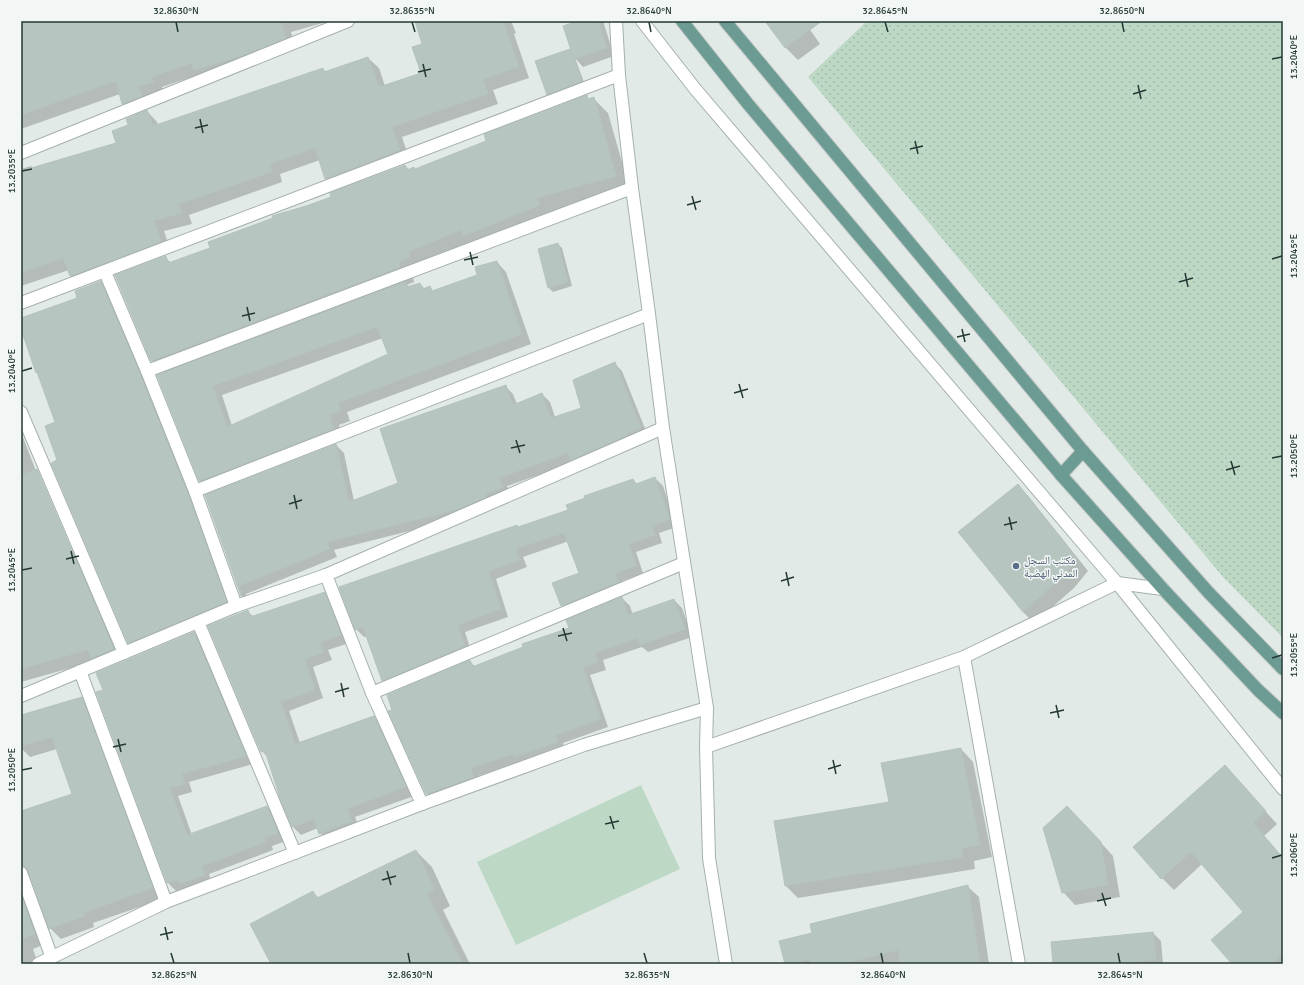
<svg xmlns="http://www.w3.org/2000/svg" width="1304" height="985" font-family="Signika,'Noto Naskh Arabic',sans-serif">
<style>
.grass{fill:url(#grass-dots)}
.garden{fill:#bdd9c6}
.shadow{fill:#0003;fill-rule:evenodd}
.building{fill:#b7c5c0;stroke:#b5c3be;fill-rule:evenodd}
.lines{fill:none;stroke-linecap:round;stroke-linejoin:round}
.minor-casing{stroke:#a5b1ae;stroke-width:14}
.major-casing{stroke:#bdc4c2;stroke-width:14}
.minor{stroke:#fff;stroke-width:12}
.major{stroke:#6b9b92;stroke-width:12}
.ticks{fill:none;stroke:#243935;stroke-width:1.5}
.service-dot{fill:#5c6f8a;stroke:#f2f7f5;stroke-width:1.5}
.labels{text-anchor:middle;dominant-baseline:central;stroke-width:3;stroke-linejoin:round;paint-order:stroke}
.service-label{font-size:11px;fill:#4e5e75;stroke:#f2f7f5;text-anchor:start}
.neatline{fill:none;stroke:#243935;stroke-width:1.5}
.ticks-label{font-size:10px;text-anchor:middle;fill:#243935}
</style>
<defs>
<pattern id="grass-dots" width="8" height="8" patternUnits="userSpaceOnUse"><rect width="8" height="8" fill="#bdd9c6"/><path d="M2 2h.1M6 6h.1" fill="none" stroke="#a2bbab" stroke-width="1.8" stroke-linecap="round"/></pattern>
</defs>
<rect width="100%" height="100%" fill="#e2eae7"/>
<!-- grass -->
<path class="grass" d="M867,21H1283V638L1223,577L808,77Z"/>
<!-- garden -->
<path class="garden" d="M641,785L680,869L516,945L477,862Z"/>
<!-- shadow -->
<g class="shadow">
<path d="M21,21H330L291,32L296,48L205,80L200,74L162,87L164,92L134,114L123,103L120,94L21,129Z"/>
<path d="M416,21H511L516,33L514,34L529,78L493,90L498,104L402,137L410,161L337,189L326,178L320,160L280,174L282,182L189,215L192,224L164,231L171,252L81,286L71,276L69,270L21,286V169L31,166L34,168L117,143L130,126L147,111L157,122L159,126L323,69L326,72L368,58L379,68L385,86L422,73L423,44Z"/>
<path d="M574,21H603L614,56L583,67L575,58L585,85L552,98L548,94L569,50L574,55Z"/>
<path d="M766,21H804L820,44L798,60L786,48Z"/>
<path d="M586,97L589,100L593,98L608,113L630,190L413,277L414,282L407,285L410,287L420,284L425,289L430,288L434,291L479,275L497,262L506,272L531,344L347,412L350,421L339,425L342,439L210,490L200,481L158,376L165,373L152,361L116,276L165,257L171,263L211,249L405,166L410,170H416L488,141ZM383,338L390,354L232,426L222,395Z"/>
<path d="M558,244L562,248L572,286L553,292L549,288L539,250Z"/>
<path d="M100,282L108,290L148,383L234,610L137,650L129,643L98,537L39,375L36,372L21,326V319L78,299Z"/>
<path d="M614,363L622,371L648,436L507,486L510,495L465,517L334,550L337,557L246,594L249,604L241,596L206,496L336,445L344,453L354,501L399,483L505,386L513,394L517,404L542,394L550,402L555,417L582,409Z"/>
<path d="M21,432L66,549L70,548L81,558L124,659L103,668L95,661L21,682Z"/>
<path d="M655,478L663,486L677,527L659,533L662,543L636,552L643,573L622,581L625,590L569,613L562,606L581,574L569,541L523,557L527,567L496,579L508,617L465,632L472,654L391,688L383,680L368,636L364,637L356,629L518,528L569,510L633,480L638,485Z"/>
<path d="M1018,486L1029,497L1088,571L1074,588L1034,623L1023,612Z"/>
<path d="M324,593L333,601L349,643L328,650L332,660L313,667L323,698L289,711L300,743L374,717L382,725L414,796L355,817L360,830L329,842L320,833L318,828L301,835L293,827L282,801L268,758L262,751L247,611L254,617Z"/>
<path d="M622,598L630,606L633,615L674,600L682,608L692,637L648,652L642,647L603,660L606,670L590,675L608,727L563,743L565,750L522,764L520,762L478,776L481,785L435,802L427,794L423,784L470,661L475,667L570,629Z"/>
<path d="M194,633L202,641L253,764L189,782L192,792L178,796L192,835L267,807L275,815L286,841L272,846L273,850L209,874L212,883L188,891L184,888L176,891L168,883L104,691Z"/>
<path d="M81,698L92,708L163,899L93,923L94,927L61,939L50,928L31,876H29L24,882L45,944L33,949L38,964H21V812L73,795L57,749L30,757L21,748V716Z"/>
<path d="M961,749L973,762L992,857L974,861L975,869L798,898L786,886L890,803Z"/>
<path d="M1225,766L1277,824L1264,836L1283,858V964H1233L1244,912L1202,864L1174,890L1162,878Z"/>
<path d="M1079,819L1113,856L1120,897L1075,905L1063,892Z"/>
<path d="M416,851L432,867L450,906L443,910L470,964H272L313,893L319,898Z"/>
<path d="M967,886L979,897L989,964H786L813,934Z"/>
<path d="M1153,933L1161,941L1163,964H1054Z"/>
</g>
<!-- building -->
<g class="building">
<path d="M21,21H281L286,38L244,55L194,70L192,63L152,77L154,82L138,86L142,96L122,104L116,81L21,115Z"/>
<path d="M415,21H503L519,67L483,79L488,94L392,127L400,150L325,179L315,148L270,164L272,172L179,204L182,213L154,221L161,242L70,276L63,258L21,273V171L116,143L112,131L128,125L126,119L147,110L153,126L323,68L324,72L368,57L379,87L421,73L412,47L422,44Z"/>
<path d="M578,21H598L607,48L574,59L563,26Z"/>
<path d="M765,21H822L785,48Z"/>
<path d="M570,49L582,81L547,95L535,61Z"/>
<path d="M587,95L588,99L594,97L616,176L537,198L540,205L463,236L461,230L408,252L410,257L399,262L400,267L151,361L115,275L166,256L168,263L210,248L208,242L273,218L272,216L306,206L331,197L330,193L405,165L407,170L414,167L415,169L486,141L484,134Z"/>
<path d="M558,243L568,282L548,288L538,249Z"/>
<path d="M497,261L522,334L338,403L341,411L330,415L333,429L199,481L157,375L405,282L407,287L420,283L423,289L430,286L432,291L477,275L475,267ZM377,327L388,354L227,427L213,386Z"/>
<path d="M101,281L140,374L188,494L227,602L128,643L51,463L57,460L45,426L55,422L37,372L36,373L21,329V318L77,298L75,291Z"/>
<path d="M615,362L641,428L626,434V436L570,460L568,453L499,478L503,487L485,494L486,497L456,510L327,542L330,549L239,586L242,596H241L205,495L336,444L349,502L398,483L380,429L506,385L513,405L542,393L551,418L581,408L573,380Z"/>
<path d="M37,469L114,649L91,658L88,650L21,669V475Z"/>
<path d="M655,477L670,519L652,526L655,535L629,544L636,566L615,573L618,582L561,606L552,583L579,573L564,533L516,549L520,560L489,571L501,609L458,625L465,646L382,681L363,627L355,630L339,587L517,525L518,527L568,510L566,505L585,498L584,496L633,479L636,484Z"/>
<path d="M1018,484L1077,559L1063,576L1023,612L958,532Z"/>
<path d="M325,592L341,635L321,642L324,652L305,659L315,690L281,702L295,744L374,716L406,787L347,809L352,821L319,834L314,819L292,827L281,801L266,754L264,751L261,752L208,626L248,610L250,617Z"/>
<path d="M622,597L628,615L674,599L685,629L640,645L637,638L595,653L599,662L583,667L601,719L556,735L558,742L514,757L513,754L471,768L474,777L426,794L388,711L392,710L387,695L470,660L472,667L523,647L522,644L569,628L566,620Z"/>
<path d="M194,632L246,756L182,774L185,784L170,788L187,835L267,806L278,833L265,838L266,842L202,866L205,875L179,884L177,880L167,883L96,692L103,690L96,673Z"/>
<path d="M82,697L153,888L83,913L85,916L49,929L28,870L25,867L21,866V811L72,794L52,737L21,746V715Z"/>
<path d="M961,748L980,845L962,848L963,857L785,886L774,821L889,802L881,763Z"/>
<path d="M1225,765L1266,811L1253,823L1283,858V953L1271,964H1232L1211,940L1243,912L1191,852L1161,879L1133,847Z"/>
<path d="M1067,806L1101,842L1108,885L1062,893L1043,828Z"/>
<path d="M416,850L435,890L427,894L463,964H271L250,924L313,891L317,898Z"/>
<path d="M968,885L980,964H900L898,950L842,964H811L810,959L791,964H785L779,941L812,933L810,924Z"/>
<path d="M21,895L35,934L21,939Z"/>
<path d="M1153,932L1156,960L1111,964H1053L1051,942Z"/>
</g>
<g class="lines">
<!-- minor casing -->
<g class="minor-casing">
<g id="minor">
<path d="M616,21L619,75L632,188L649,314L663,428L707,708L706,747L709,858L726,964"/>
<path d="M642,21L696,90L1117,583L1283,789"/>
<path d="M21,153L348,21"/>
<path d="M105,272L147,371L195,491L236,606"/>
<path d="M21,303L619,75"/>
<path d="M147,371L632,188"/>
<path d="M21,412L124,653"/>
<path d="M195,491L649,314"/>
<path d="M326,575L372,693L422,804"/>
<path d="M198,622L295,853"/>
<path d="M964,657L1019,964"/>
<path d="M80,671L166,902"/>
<path d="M372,693L684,563"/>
<path d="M21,696L236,606L326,575L663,428"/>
<path d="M706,747L964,657L1117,583L1163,589"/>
<path d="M21,873L52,958"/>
<path d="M38,964L166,902L224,880L422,804L584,745L707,708"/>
</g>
</g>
<!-- major casing -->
<g class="major-casing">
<g id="major">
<path d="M682,21L748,104L1061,475L1163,589L1258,690L1283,713"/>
<path d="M725,21L1083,451L1209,593L1283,669"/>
<path d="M1061,475L1083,451"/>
</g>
</g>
<!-- minor -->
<use href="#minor" class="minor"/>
<!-- major -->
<use href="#major" class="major"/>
</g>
<!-- ticks -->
<path class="ticks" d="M176,22L178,32M412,22L415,32M649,22L651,32M885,22L888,32M1122,22L1124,32M1272,59L1282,57M423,64L426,77M418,72L431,69M1138,85L1141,99M1133,94L1146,90M200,119L203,133M195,128L208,125M915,141L918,154M910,149L923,146M22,171L32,169M692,196L696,210M687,205L701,201M470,252L473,265M1272,259L1282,256M464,260L478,257M1185,273L1188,287M1179,282L1193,278M247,307L250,321M242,316L255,313M962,329L965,342M957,337L970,334M22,371L32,368M739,384L743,398M734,393L748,389M516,440L520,453M511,448L525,445M1272,458L1282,456M1231,461L1235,475M1226,470L1240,466M294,495L297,509M289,504L302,500M1009,517L1012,530M1004,525L1017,522M71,551L74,564M66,559L79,556M22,570L32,568M786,572L789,586M781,581L794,577M563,628L567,641M558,636L572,633M1272,658L1282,655M341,683L344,697M335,692L349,688M1056,705L1059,718M1050,713L1064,710M118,739L121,752M113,747L126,744M833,760L836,774M828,769L841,765M22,770L32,768M610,816L614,829M605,824L619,821M1272,858L1282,855M387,871L391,885M382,880L396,876M1102,893L1106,906M1097,901L1111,898M165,927L168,940M160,935L173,932M171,953L174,963M408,953L410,963M644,953L647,963M881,953L883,963M1118,953L1120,963"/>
<!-- markers -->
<circle class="service-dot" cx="1016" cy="566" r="4"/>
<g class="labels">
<!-- service labels -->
<g class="service-label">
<text x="1024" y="560">مكتب السجل<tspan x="1024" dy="13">المدني الهضبة</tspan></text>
</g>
</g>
<!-- border -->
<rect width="1304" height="985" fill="none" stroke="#f2f7f5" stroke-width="44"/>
<rect x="22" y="22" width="1260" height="941" class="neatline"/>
<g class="ticks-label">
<text x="176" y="14">32.8630°N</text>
<text x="412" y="14">32.8635°N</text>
<text x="649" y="14">32.8640°N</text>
<text x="885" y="14">32.8645°N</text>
<text x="1122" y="14">32.8650°N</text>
<text transform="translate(1293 57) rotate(-90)" y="4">13.2040°E</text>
<text transform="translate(11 171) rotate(-90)" y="4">13.2035°E</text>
<text transform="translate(1293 256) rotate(-90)" y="4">13.2045°E</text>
<text transform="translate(11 371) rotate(-90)" y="4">13.2040°E</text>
<text transform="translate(1293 456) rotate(-90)" y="4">13.2050°E</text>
<text transform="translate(11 570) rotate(-90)" y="4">13.2045°E</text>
<text transform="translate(1293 655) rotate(-90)" y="4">13.2055°E</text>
<text transform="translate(11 770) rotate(-90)" y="4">13.2050°E</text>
<text transform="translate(1293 855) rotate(-90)" y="4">13.2060°E</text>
<text x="174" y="978">32.8625°N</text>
<text x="410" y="978">32.8630°N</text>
<text x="647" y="978">32.8635°N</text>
<text x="883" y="978">32.8640°N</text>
<text x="1120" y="978">32.8645°N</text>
</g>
</svg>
